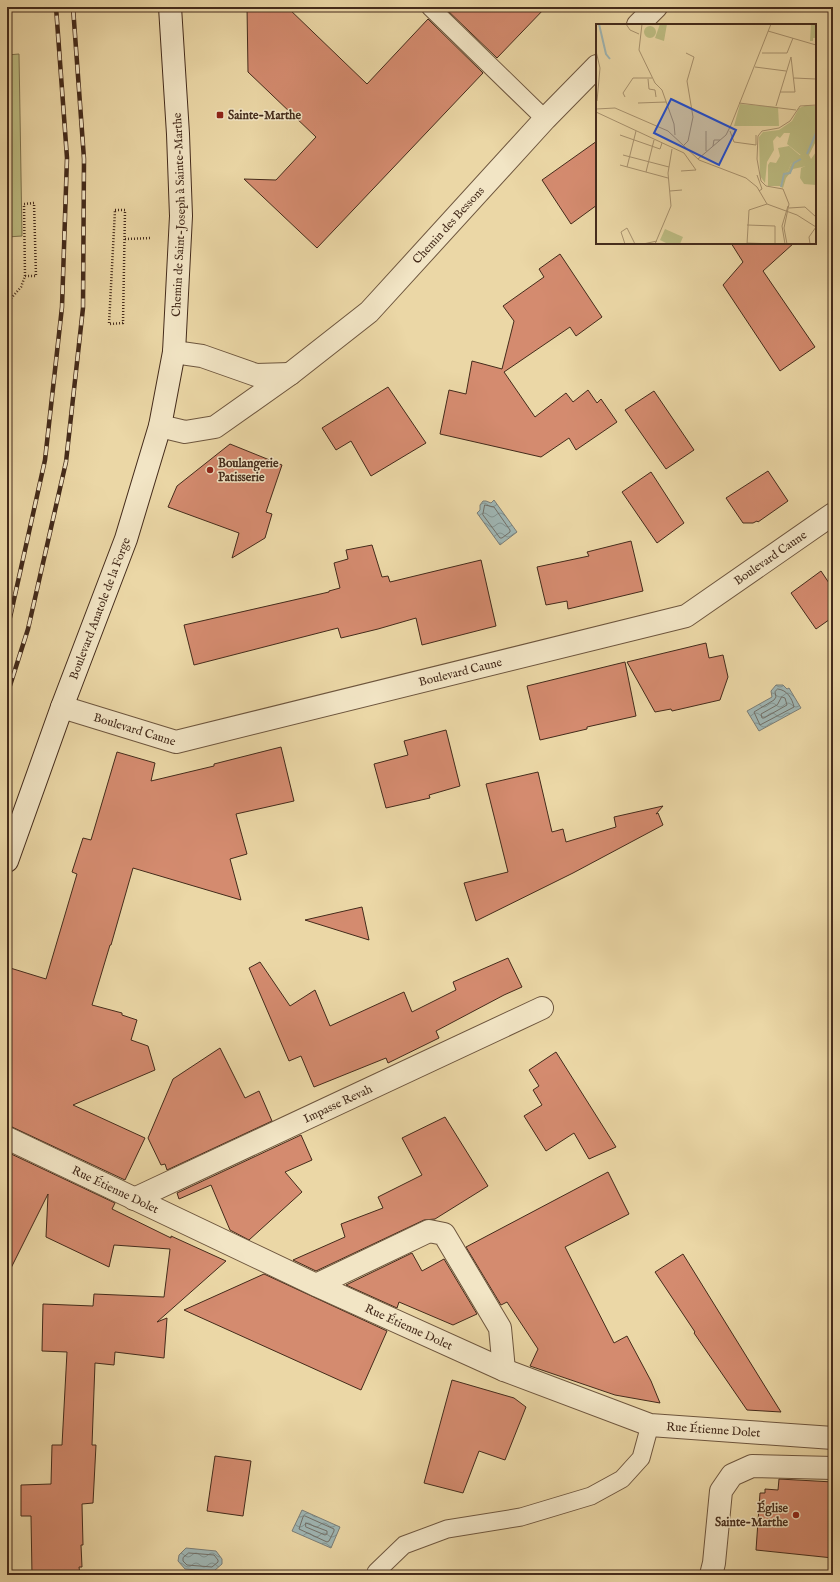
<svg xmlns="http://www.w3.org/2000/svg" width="840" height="1582" font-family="'IM FELL English',serif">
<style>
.pitch{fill:#bdbd83;stroke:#80744f}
.water{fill:url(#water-waves);stroke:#7b7e77}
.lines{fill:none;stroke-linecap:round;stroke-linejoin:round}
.shore{stroke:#727068;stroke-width:1}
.building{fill:#d48b6f;stroke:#442b1b}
.service-casing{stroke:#6e563e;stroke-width:19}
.minor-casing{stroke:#6e563e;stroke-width:24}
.secondary-casing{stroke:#442b1b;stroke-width:24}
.path{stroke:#442b1b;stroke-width:2.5;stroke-dasharray:1 2;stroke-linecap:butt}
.service{stroke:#f2e5c5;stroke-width:17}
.minor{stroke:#f2e5c5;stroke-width:22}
.secondary{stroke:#f2e5c5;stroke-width:22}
.rail-casing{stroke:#442b1b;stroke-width:4.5}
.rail{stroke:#f2e5c5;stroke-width:3;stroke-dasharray:9;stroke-linecap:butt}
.poi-dot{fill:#8f2418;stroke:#f2e5c5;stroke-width:1.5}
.labels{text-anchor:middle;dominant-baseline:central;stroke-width:3;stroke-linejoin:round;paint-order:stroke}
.poi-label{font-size:12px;font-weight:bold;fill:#442b1b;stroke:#f2e5c5;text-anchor:start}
.street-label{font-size:12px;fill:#442b1b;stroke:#f2e5c5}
.inset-river{fill:none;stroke:#9fb6b4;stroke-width:2}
.inset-road{fill:none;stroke:#a8926e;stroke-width:1}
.view{fill:#1d4ed8;fill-opacity:0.15;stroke:#1d4ed8;stroke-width:2}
.inset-edge{fill:none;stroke:#442b1b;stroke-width:2}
</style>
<defs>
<pattern id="water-waves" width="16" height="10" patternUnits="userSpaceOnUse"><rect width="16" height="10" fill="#9fb6b4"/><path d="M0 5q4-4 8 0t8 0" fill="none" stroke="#839492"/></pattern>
</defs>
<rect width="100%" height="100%" fill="#ebd7a6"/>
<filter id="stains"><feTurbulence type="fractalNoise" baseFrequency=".005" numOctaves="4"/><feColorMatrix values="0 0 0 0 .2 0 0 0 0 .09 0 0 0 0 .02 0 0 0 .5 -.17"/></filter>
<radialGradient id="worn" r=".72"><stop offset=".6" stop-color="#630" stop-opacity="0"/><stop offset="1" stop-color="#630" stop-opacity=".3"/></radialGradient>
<!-- pitch -->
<path class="pitch" d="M19,54L22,236L7,237V55Z"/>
<!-- water -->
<g class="water">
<path d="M494,500L517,532L500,545L477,513L480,510V505L483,501H486L491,503Z"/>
<path d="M776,685H783L787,689L789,688L801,708L759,731L747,711L772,697L771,691Z"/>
<path d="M302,1510L340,1527L331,1548L292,1531Z"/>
<path d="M186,1548L216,1551L222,1559V1564L214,1571L185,1569L178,1561L179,1555Z"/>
</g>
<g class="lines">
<!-- shore -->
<g class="shore">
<path d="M485,505L494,507L510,530V532L502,538H500L483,515Z"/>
<path d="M778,689C787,690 792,698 794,707L760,725L754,712L774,700L776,697L775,692Z"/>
<path d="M782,697L785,698L787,705L764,718H762L761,714L777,705Z"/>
<path d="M305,1516L334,1529V1531L329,1541L327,1542L299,1529L303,1517Z"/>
<path d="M306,1523L327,1531V1534L325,1535L306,1527Z"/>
<path d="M189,1553L214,1555L218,1560V1562L212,1567L187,1565L183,1561V1558Z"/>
</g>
</g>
<!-- building -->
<g class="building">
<path d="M247,7H287L367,84L428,19L483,73L317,248L244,179L276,180L316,137L248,72Z"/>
<path d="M444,7H546L497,58Z"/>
<path d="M597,141V205L571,224L542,180Z"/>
<path d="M731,243H794L763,271L815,347L780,371L723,285L743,262Z"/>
<path d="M560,254L602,317L576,336L570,327L504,372L535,417L566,393L573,402L588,390L597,403L601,399L617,422L576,450L569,438L541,457L440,434L449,390L466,394L472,361L502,369L514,321L503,306L544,277L539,269Z"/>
<path d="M388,387L426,443L371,476L351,441L336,450L322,428Z"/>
<path d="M654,391L694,450L666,469L625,410Z"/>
<path d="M230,444L282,465L266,512L272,514L265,538L232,558L239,533L168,507L177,486Z"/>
<path d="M768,471L788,501L758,522L757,521L753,523H743L726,498Z"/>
<path d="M651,472L684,523L657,543L622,492Z"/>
<path d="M631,541L643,591L568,609L567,601L546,605L537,567L589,556L587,552Z"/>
<path d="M372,545L382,577L388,576L390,582L481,560L496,626L422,645L416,618L378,629L341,638L338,628L194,665L184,625L329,592V591L340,588L334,563L348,559L346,550Z"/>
<path d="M821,571L833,589V617L816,629L791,593Z"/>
<path d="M706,643L709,658L723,655L728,677L720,700L672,711L671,709L655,712L627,662Z"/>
<path d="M625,662L636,716L587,727V729L540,740L527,686Z"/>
<path d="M446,730L460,786L429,795L430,798L386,808L374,764L408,755L404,741Z"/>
<path d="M281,747L294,801L236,814L247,854L230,859L241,900L133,868L111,945H110L92,1005L122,1013V1015L137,1020L131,1040L148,1046L155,1070L73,1105L145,1138L125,1180L12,1127L7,1126V967L46,979L77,874L72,872L83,838L91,840L117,752L155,763L151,781L214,766V764Z"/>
<path d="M538,772L552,832L563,829L566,842L616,827L614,817L663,806L656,814L658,813L663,825L573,873L476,921L464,883L508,872L486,784Z"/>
<path d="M362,907L369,940L305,920Z"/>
<path d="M508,958L522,987L504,995L436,1031L439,1038L388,1063L386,1058L314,1087L301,1056L289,1061L249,968L260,962L290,1006L315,990L330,1026L404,992L412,1012L456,990L453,982Z"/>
<path d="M220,1048L245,1098L259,1091L272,1121L167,1170L165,1164L161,1165L148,1138L173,1079Z"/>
<path d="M556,1052L616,1147L589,1159L574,1133L546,1151L524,1116L542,1105L533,1090L539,1086L529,1070Z"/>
<path d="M445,1117L488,1186L435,1219L424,1220L316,1271L293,1260L345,1237L341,1224L383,1208L378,1197L422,1175L402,1138Z"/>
<path d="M301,1135L312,1160L285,1172L302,1192L249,1240L230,1230L211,1185L179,1199L177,1193Z"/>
<path d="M7,1152L115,1203L112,1209L171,1238V1236L226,1261L157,1322L167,1318L164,1358L115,1352L114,1365L95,1363L92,1445H96L93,1503L82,1504L83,1545H81L82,1567H79L80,1575H32L31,1516H21V1485L51,1484L52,1445H62L67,1352L42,1351L43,1304L93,1306L94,1294L164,1297L170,1249L114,1245L109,1267L46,1237L48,1194L7,1276Z"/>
<path d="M608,1172L629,1214L565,1247L614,1343L627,1336L651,1381L660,1403L615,1395L530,1366L538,1349L507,1302L501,1305L466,1247Z"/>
<path d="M412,1253L422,1271L444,1259L477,1314L453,1325L399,1302L397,1308L346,1285Z"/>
<path d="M683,1254L766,1388L781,1412L747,1410L694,1333L695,1332L655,1272Z"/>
<path d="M264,1274L387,1331L361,1390L184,1310Z"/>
<path d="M452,1380L514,1398L526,1407L505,1460L479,1451L463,1493L424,1483Z"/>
<path d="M215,1456L251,1461L243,1516L207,1511Z"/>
<path d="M779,1479L833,1482V1558L756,1550L760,1493H765V1489L778,1490Z"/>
</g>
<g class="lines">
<!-- service casing -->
<g class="service-casing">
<g id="service">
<path d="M430,7L545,119"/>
<path d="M376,1572L404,1545L447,1529L521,1517L591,1496L622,1479L641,1458L650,1425"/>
</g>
</g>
<!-- minor casing -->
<g class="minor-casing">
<g id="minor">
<path d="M638,25L656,7"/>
<path d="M174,352L202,356L256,375L290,374"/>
<path id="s1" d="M160,426L185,432L215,427L290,374L369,312L545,119L597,66"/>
<path id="s2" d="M62,707L176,742L686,616L833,514"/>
<path id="s3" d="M7,1138L316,1285L504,1370L650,1425L833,1438"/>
<path id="s4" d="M134,1199L542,1008"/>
<path d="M316,1285L429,1231L444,1234L500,1328L504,1370"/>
<path d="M711,1575L714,1563L721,1491L732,1475L752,1466L833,1468"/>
</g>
</g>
<!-- secondary casing -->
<g class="secondary-casing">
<g id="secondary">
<path id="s5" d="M7,861L62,707L126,539L160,426L174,352L181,216L178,134L170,7"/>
</g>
</g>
<!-- path -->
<g class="path">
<path d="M115,210H125L123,323L109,324Z"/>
<path d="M125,239L152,238"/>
<path d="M7,303L21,287L25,276L24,204L34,203L36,276H25"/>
</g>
<!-- service -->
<use href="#service" class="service"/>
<!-- minor -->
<use href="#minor" class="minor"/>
<!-- secondary -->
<use href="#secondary" class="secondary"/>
<!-- rail casing -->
<g class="rail-casing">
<g id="rail">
<path d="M7,631L45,460L62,307L67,158L56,7"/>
<path d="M7,695L28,629L66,462L83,308L84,159L73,7"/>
</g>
</g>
<!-- rail -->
<use href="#rail" class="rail"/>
</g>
<!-- markers -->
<g class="poi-dot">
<rect x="216" y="111" width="8" height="8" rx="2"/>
<circle cx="210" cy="470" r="4"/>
<circle cx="796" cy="1515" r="4"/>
</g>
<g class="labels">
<!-- poi labels -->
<g class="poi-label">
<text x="228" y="115">Sainte-Marthe</text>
<text x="218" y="463">Boulangerie<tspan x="218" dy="14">Patisserie</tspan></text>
<text x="788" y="1508" text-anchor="end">Église<tspan x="788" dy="14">Sainte-Marthe</tspan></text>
</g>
<!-- street labels -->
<g class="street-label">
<text stroke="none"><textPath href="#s5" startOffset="674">Chemin de Saint-Joseph à Sainte-Marthe</textPath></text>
<text stroke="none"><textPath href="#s1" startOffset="366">Chemin des Bessons</textPath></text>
<text stroke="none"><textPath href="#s2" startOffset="747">Boulevard Caune</textPath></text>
<text stroke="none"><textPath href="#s5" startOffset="269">Boulevard Anatole de la Forge</textPath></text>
<text stroke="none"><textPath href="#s2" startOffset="412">Boulevard Caune</textPath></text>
<text stroke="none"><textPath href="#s2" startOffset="76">Boulevard Caune</textPath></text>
<text stroke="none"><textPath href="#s4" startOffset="225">Impasse Revah</textPath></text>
<text stroke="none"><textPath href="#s3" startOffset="120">Rue Étienne Dolet</textPath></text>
<text stroke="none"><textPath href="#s3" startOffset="444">Rue Étienne Dolet</textPath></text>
<text stroke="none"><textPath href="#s3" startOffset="768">Rue Étienne Dolet</textPath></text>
</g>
</g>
<!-- overview -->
<g transform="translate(596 24)">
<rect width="220" height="220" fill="#ebd7a6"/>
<path d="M64,0H71L68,17L59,14ZM215,0H220V14H217V17H214ZM48 8a6 6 0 1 1 12 0a6 6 0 1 1-12 0ZM211,81L220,82L219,109L214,122L206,132L191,120L194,109H188L184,114L181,112L177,117L178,126L171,138L169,159L164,152L163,113L167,108L183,106L196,97L203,84ZM193,122L206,133L195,140L192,147L187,150L184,162H172V141L174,138L180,139L184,132L182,124ZM216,139L220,140V161L208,160L204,154L205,144Z" fill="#bdbd83"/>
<path d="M220,101V117L213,131L215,135L220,128V140L197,145L190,154L187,164L184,162L186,150L192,147L195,140L214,122Z" fill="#bdbd83"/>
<path d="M144,80L182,83L183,102H138Z" fill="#bdbd83"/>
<path d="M69,205L87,213L84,220H72L64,216Z" fill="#bdbd83"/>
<path class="inset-river" d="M3,0L10,30L14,35M211,130L220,109M185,163L188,150L194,149L198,139L205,135"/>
<path class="inset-road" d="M30,0L34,6L43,10M46,0L43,26L59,59L66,66L78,100L79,111M172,7L220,21M0,27L4,44L1,77M166,29H191L197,14M159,43L190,47M198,54L220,55M52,55L53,65L59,66L60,73M184,68H199L195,33M29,73L27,69L37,54H56M42,79L70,78M143,79L200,86M180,82L195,33M0,85L19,84L72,107L103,136L150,154L161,163L171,180L201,191L220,203M0,88L88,129L100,146L85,147M134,107L138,118L160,121V111M24,111L64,125L66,119M88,121L92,117L97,93L91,57L98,33L90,29M117,122L118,116H124M110,127V107M27,131L73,143M102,135L130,111L135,101L175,0M24,141L72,154M31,143L40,107M50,148L58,116M161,151L166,165L163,167M74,167L86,166M193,184L209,183L220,193M151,201L179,202V220M151,219L180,220M29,220L25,208L31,204L39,220M47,220L61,217M59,220L75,182L72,149L76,125M151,220L153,186L171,180M189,220L186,202L192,182M191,220L188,204L193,180L187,165L170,162L165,157L161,135L162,112L166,107L183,104L194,97L204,82L220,81M214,220L213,213L220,203"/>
<path class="view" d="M75,75L140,106L123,141L58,109Z"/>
<rect width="220" height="220" class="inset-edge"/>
</g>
<!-- margin -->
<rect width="840" height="1582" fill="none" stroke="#ebd7a6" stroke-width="24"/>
<rect x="8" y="8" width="824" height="1566" fill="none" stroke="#442b1b" stroke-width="2"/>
<rect x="12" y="12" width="816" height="1558" fill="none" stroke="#442b1b"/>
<rect width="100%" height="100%" filter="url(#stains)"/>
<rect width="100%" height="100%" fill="url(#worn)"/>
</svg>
